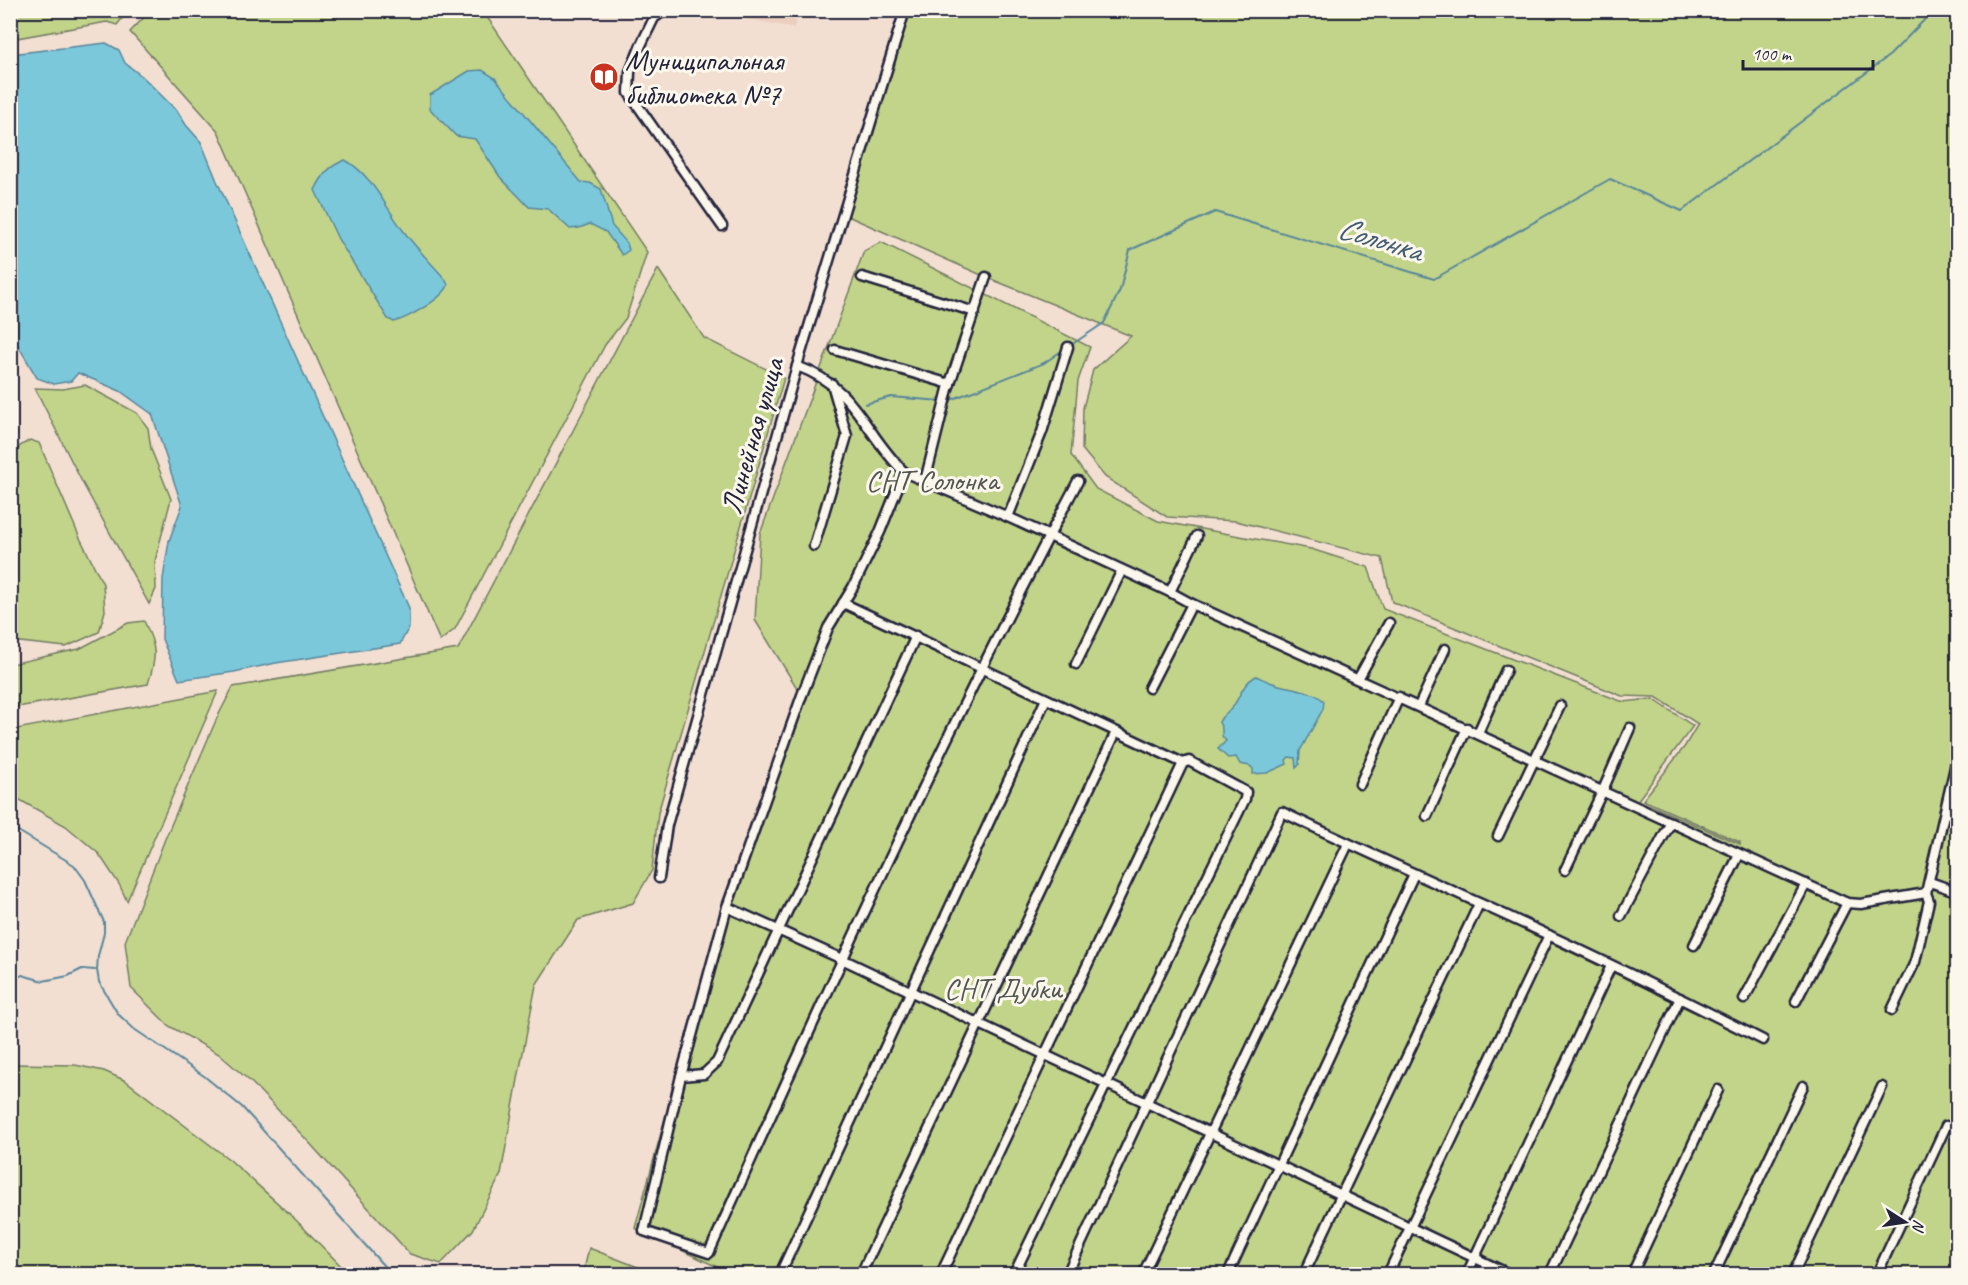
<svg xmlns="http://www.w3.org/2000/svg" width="1968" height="1285" font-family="Caveat,sans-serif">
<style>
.built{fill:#eccebf}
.green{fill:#c2d489;stroke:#727b62;stroke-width:1.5}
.water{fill:#7cc8db;stroke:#58869b;stroke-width:1.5}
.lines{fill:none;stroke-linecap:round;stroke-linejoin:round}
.stream{stroke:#58869b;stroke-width:2}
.street-casing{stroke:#22223b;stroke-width:13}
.street{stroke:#fbf7ec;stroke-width:8}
.labels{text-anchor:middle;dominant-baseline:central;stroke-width:6;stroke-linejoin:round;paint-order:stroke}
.poi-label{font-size:30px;fill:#22223b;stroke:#fbf7ec;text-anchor:start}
.street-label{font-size:30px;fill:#22223b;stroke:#fbf7ec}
.park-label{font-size:30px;fill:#525752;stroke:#fbf7ec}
.water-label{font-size:32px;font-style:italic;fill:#425c73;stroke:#fbf7ec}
</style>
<rect width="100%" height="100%" fill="#f2dfd2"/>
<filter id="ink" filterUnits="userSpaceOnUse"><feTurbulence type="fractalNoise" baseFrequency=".0167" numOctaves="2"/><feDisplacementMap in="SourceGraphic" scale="12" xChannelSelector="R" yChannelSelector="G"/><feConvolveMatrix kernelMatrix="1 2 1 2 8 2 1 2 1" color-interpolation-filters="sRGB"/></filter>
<g filter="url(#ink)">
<!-- built -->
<path class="built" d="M705,11L799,10V11L794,28Z"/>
<!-- green -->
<g class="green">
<path d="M11,10H128V11L117,25L107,22L11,39Z"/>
<path d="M150,11H483L647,252L626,318L605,345L455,629L440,641L218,131L130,32Z"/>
<path d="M905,11H1957V1274H732L635,1228L715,935L727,907L802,696L755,620L760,534L864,251L881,242L1090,347L1078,381L1071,455L1096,489L1158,521L1311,549L1368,567L1383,609L1623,702L1653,699L1693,726L1638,800L1740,844V842L1643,800L1685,746L1698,724L1656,697L1622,696L1392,602L1382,558L1236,521L1167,517L1105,477L1082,449L1083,408L1093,370L1131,336L986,277L843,214Z"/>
<path d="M658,269L704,338L784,378L658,813L652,870L633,903L578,920L536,985L520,1068L501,1174L473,1230L441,1264L410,1254L305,1138L252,1083L219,1054L169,1026L131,988L125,942L165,839L217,718L233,687L458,649Z"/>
<path d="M85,385L137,413L148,428L151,449L171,499L155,561L156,589L149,604L82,482L35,388L63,389Z"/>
<path d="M30,440L39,443L79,536L103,584L105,611L99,632L66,647L11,641V463L20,446Z"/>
<path d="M144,621C157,648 157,656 148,684L11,708V664L79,649L128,623Z"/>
<path d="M218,691L127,901L119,884L99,854L66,826L11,795V730Z"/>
<path d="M11,1064L75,1065L104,1071L126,1081L230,1160L293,1217L349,1274H11Z"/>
<path d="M589,1248L656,1274H583Z"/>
</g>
<!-- water -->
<g class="water">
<path d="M106,43L119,50L125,63L143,77L178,112L186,125L201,142L217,181L409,608V627L400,644L276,663L234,672L179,680L162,639L163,579L169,541L182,506L152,414L120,391L78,373L71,381L54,384L37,378L12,335L11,328V54Z"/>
<path d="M482,70L495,78L581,182L590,183L601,189L612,226L627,243L629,250L622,255L606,232L590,224L579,228L570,229L548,209L529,207L500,177L475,139L456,136L430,109V95L469,71Z"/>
<path d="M345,160C373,175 386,209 405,233C417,249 432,264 445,279L448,285C444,298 408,318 394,322L388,319L338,239L315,190C323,174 328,167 345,160Z"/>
<path d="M1256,676C1263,679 1271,683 1279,685C1294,689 1312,690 1324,701L1323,709L1300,751L1299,765L1296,768L1295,758L1289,757L1286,760L1287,764L1267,773L1253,774V769L1250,766L1240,764L1236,757L1228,758L1218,749L1226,741L1222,736V729L1219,722C1222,715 1224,715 1229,711C1241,700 1239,686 1256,676Z"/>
</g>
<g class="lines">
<!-- stream -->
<g class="stream">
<path d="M1071,345L1104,323L1120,290L1130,250L1215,212L1434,279L1610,179L1682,211L1890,55L1934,10"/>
<path d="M948,401L1044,363L1063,350"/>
<path d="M865,404L891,397L942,401"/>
<path d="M10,826L74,865L85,880L104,922V933L98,956L97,970L99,982L118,1014L134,1029L204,1076L242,1107L391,1274"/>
<path d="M10,982L22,975L43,981L68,976L82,969L95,970"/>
</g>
<!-- street casing -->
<g class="street-casing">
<g id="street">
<path d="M665,10L654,18L641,45L630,72L629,93L722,226"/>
<path d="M862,277L975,312"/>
<path d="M835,350L950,384"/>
<path d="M797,366C857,388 863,432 904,472L1008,517L1170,592L1192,604L1847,903L1861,904L1926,893"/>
<path d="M925,481L948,389L986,277"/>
<path d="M1008,517L1042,432L1068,347"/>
<path d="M814,546L847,436L832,384"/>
<path d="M1170,592L1197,536"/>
<path d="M843,603L1183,763L1189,761L1246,792L1245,799L1014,1274"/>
<path d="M916,636L717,1062L704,1074L681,1076L644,1231L709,1253C826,993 944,733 1078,481"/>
<path d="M1076,664L1122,570"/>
<path d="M1358,679L1389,623"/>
<path d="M1149,688L1192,604"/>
<path d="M1419,706L1445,649"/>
<path d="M1478,733L1506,670"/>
<path d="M1360,784L1399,697"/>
<path d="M1945,812L1958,817"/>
<path d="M1427,816L1467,728"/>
<path d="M1498,836L1560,706"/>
<path d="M1565,870L1603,790L1630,728"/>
<path d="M659,878L667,825L797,366L905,10"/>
<path d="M1930,882L1958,892"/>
<path d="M727,907L842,959L1509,1274"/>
<path d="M1621,916L1671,822"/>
<path d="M1694,945L1739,855"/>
<path d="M1744,999L1806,884"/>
<path d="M1796,1001L1847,903"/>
<path d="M1892,1010L1915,962L1929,901L1926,893L1958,754"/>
<path d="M681,1076L727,907L802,695L828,628L853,587L880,532L904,472"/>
<path d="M780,1274L1046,699"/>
<path d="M861,1274L1116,732"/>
<path d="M941,1274L1183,763"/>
<path d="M1067,1274L1282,812C1348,844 1414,873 1481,904C1576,947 1670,993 1763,1040"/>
<path d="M1143,1274L1348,844"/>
<path d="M1228,1274L1414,874"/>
<path d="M1304,1274L1478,906"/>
<path d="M1388,1274L1549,935"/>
<path d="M1467,1274L1611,966"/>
<path d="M1550,1274L1680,998"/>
<path d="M1632,1274L1718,1090"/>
<path d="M1714,1274L1803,1086"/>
<path d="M1793,1274L1882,1087"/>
<path d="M1877,1274L1946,1126"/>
</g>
</g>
<!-- street -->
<use href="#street" class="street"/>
</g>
</g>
<!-- icons -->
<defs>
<g id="library-disc" transform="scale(1.5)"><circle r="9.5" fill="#c8321e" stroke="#fbf7ec"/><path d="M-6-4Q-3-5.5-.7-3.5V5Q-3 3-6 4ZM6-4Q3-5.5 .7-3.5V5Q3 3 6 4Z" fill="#fff"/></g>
</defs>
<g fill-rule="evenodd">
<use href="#library-disc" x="604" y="77"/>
</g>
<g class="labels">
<!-- poi labels -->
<g class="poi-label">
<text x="625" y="60">Муниципальная<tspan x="625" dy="34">библиотека №7</tspan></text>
</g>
<!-- street labels -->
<g class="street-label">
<text transform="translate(752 436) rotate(-74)">Линейная улица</text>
</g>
<!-- park labels -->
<g class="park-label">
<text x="932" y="480">СНТ Солонка</text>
<text x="1003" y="988">СНТ Дубки</text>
</g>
<!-- water labels -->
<g class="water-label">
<text transform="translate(1380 239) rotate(17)">Солонка</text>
</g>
</g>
<!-- margin -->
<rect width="1968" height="1285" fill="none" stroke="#fbf7ec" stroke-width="36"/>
<rect x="18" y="18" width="1932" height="1249" fill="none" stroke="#22223b" stroke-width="2" filter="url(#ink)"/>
<!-- north arrow -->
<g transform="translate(1905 1222) rotate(102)" stroke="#fbf7ec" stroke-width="4.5" paint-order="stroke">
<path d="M0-4.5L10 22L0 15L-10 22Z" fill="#22223b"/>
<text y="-9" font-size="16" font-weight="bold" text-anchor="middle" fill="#22223b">N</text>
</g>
<!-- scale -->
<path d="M1743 60v9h130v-9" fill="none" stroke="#22223b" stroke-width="3"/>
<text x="1752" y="60" font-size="18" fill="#22223b" stroke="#fbf7ec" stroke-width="4.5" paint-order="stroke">100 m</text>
</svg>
